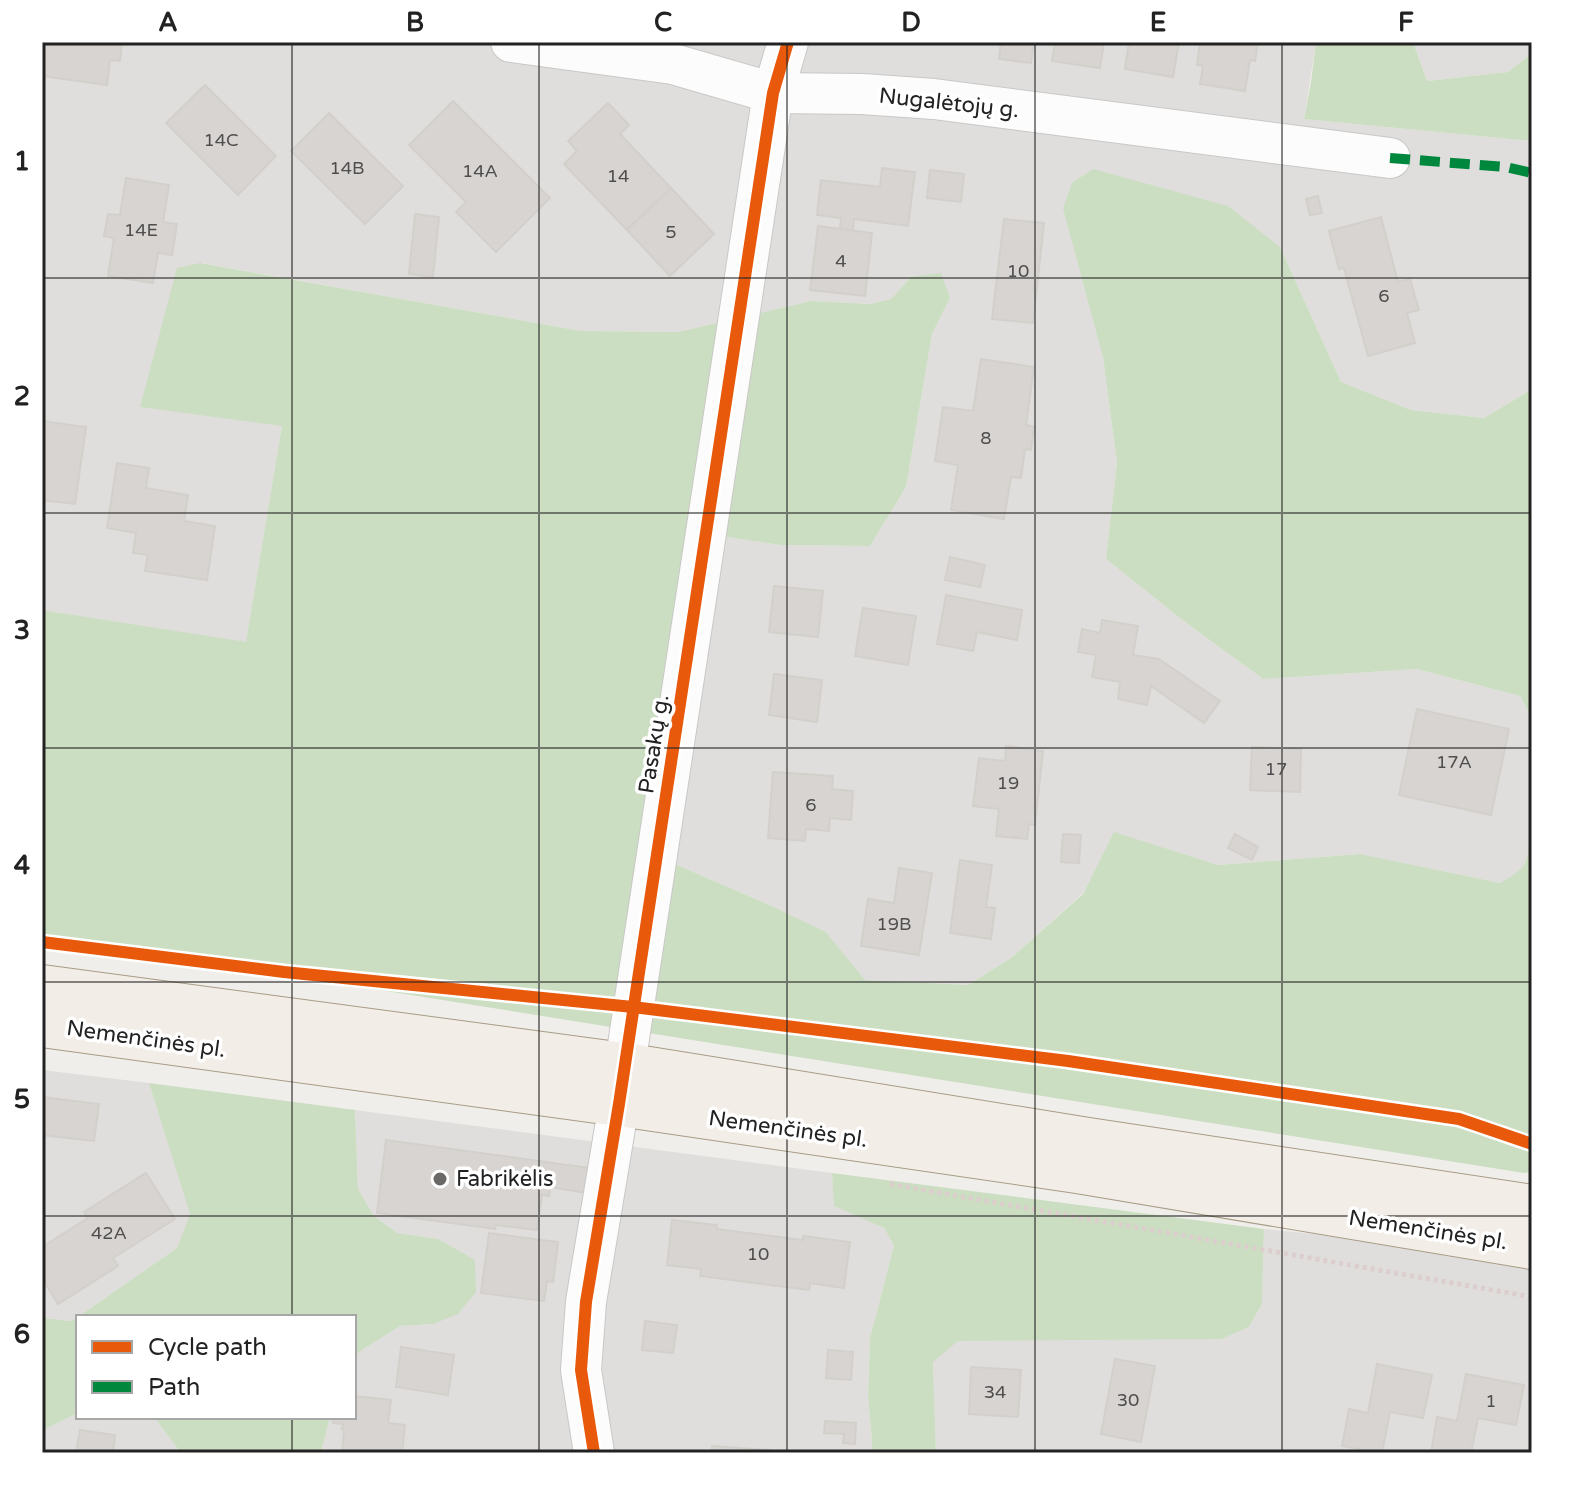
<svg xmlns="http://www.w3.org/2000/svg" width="1574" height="1495" font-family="'Varela Round',sans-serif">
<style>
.residential{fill:#dfdedc}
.forest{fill:#cbdec1}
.building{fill:#d7d4d2;stroke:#d3d0cc;stroke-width:2}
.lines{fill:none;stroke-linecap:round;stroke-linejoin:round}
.minor-casing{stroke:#c9c8c7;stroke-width:42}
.major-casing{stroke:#a79c86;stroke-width:46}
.path{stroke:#dccecd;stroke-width:5;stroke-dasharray:4 4;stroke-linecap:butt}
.minor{stroke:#fdfcfc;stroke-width:40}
.major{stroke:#f3ede7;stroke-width:44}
.quiet{stroke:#00873e;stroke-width:10;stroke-dasharray:20 10;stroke-linecap:butt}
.cycleway-casing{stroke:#fff;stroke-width:17}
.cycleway{stroke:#e8590c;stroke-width:12}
.grid{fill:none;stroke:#222;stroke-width:2;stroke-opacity:0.55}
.poi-dot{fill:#6a6968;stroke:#fff;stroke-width:3}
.labels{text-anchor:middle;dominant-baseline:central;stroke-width:7;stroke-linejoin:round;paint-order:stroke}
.number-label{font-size:18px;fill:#4f4e4e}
.street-label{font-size:22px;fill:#222;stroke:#fff}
.poi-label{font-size:22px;fill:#222;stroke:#fff;text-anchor:start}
.neatline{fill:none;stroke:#222;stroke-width:3}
.grid-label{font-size:26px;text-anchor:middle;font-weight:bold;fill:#222}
</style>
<rect width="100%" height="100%" fill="#f0eeeb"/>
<!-- residential -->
<g class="residential">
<path d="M42,42H1316L1304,119L1532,141V389L1484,418L1411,410L1341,382L1280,247L1103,357L1117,463L1106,559L1185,622L1263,679L1417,669L1520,696L1532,718V831L1529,853L1521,872L1500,883L1359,854L1218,865L1115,833L1083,893L1011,958L968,985L865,980L826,932L774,907L638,848L702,533L780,545L870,546L906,487L932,334L950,298L911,277L891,299L870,304L811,301L678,332L581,331L201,263L282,426L246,643L42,610Z"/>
<path d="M1413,42H1532V53L1508,72L1427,81Z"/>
<path d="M42,1070L149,1083L191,1214L177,1248L72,1321L42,1318Z"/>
<path d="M355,1110L832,1173L835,1206L884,1228L894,1246L870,1338L868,1397L872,1441L871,1453H321L330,1417H354V1360L359,1352L400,1326L433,1324L438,1239L397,1233L374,1216L358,1189Z"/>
<path d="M1264,1229L1532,1256V1453H936L933,1361L958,1341L1222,1338L1249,1327L1262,1304Z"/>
<path d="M78,1413V1417H154L181,1453H42V1435L45,1429Z"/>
</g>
<!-- forest -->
<g class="forest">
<path d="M1316,42H1413L1427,81L1508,72L1532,53V141L1304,119L1311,82Z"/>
<path d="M1093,169L1228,206L1280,247L1341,382L1411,410L1484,418L1532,389V718L1520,696L1417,669L1263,679L1185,622L1106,559L1117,463L1103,357L1063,208L1072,183Z"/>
<path d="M200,263L581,331L678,332L811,301L870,304L891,299L911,277L941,273L950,298L932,334L906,487L870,546L780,545L702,533L638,848L774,907L826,932L865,980L968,985L1011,958L1083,894L1114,832L1218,865L1360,854L1500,883C1528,868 1527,863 1532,831V1172L1524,1173L42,936V610L246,642L282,426L140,407L177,268Z"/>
<path d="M149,1083L355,1110L358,1189L374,1216L397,1233L438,1239L475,1260L476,1292L458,1314L433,1324L400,1326L359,1352L354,1360V1317H78V1413L45,1429L42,1435V1318L72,1321L177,1248L190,1214Z"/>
<path d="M832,1173L1264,1229L1262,1304L1249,1327L1221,1339L958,1341L933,1362L936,1453H871L872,1441L868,1397L870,1338L894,1246L884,1228L834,1206Z"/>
<path d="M154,1417H330L321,1453H181Z"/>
</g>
<!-- building -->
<g class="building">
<path d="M42,42H122L120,61L110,60L107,85L42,76Z"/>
<path d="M1001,42H1034L1031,63L999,59Z"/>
<path d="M1055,42H1104L1100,68L1052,61Z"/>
<path d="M1129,42H1179L1173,77L1125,69Z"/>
<path d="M1200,42H1258L1255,61L1250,60L1245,91L1200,84L1203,66L1197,65Z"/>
<path d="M205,85L276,156L238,195L166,123Z"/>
<path d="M453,101L550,198L496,252L456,212L466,202L409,145Z"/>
<path d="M608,103L629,125L620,134L671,188L627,230L564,164L577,151L568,141Z"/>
<path d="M329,113L403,186L365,224L291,151Z"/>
<path d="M882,168L915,172L908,226L854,219L853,230L840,228L841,218L817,215L821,180L880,187Z"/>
<path d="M930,170L964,174L961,202L927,198Z"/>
<path d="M126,178L169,185L163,222L177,224L172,255L158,253L153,283L108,276L114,238L104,236L108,214L120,215Z"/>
<path d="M671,188L714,234L670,276L627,230Z"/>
<path d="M1318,196L1322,213L1310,215L1306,199Z"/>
<path d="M415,214L439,217L433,277L409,274Z"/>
<path d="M1381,217L1398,282L1410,279L1419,310L1407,313L1415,343L1368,356L1344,268L1339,269L1329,231Z"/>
<path d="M1004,219L1044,223L1033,323L992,319Z"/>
<path d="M818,226L872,233L865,296L810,290Z"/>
<path d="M981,359L1034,367L1026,425L1034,427L1031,450L1025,449L1021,478L1011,477L1004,519L951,510L958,465L935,461L943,407L973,411Z"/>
<path d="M42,421L86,427L75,504L42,500Z"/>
<path d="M117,463L149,468L146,488L188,495L184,521L215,526L207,580L145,571L148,555L133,553L136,533L107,528Z"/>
<path d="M950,557L985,565L980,587L945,580Z"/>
<path d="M774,586L823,591L818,637L769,632Z"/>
<path d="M946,595L1022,610L1017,640L977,632L973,651L937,644Z"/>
<path d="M863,608L916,616L908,665L855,656Z"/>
<path d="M1102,620L1138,626L1133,655L1159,659L1220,701L1204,723L1151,686L1147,705L1118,699L1120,682L1092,677L1096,655L1078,652L1082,629L1100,633Z"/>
<path d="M774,674L822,680L817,722L769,715Z"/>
<path d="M1417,709L1509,729L1491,815L1399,795Z"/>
<path d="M1006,746L1043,751L1035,825L1029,824L1027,839L996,836L999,809L973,806L979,758L1005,761Z"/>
<path d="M1252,747L1301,749L1300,792L1250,790Z"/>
<path d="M773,772L833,776L832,789L853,791L851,820L830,818L829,831L806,829L805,841L768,838Z"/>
<path d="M1063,834L1081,835L1079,863L1061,862Z"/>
<path d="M1235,834L1258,847L1252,860L1228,848Z"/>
<path d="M960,860L992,865L986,907L995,908L991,939L950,933Z"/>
<path d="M899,868L932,873L919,955L861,946L868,899L894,903Z"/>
<path d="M42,1097L99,1104L94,1141L42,1135Z"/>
<path d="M386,1140L590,1168L587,1193L550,1187L549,1196L542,1195L537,1230L496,1225L495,1229L377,1213Z"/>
<path d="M146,1173L175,1219L113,1258L118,1266L58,1304L42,1278V1247L88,1218L84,1212Z"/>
<path d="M672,1220L717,1225L716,1229L803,1240V1236L850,1242L844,1288L810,1283L809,1290L700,1276L701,1269L667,1265Z"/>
<path d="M489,1233L558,1242L553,1282L547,1281L544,1301L481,1293Z"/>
<path d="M645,1321L677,1325L673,1353L642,1350Z"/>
<path d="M401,1347L454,1355L448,1395L396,1387Z"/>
<path d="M828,1350L853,1352L851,1380L826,1378Z"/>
<path d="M1115,1359L1155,1366L1141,1442L1101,1434Z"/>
<path d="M1377,1364L1432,1375L1423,1418L1390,1412L1382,1453L1342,1446L1349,1409L1368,1413Z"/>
<path d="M971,1367L1021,1370L1018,1417L969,1414Z"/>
<path d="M1466,1374L1524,1385L1516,1425L1478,1418L1471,1453H1431L1437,1417L1457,1421Z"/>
<path d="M354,1396L391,1400L388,1423L405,1425L402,1453H342L344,1430L342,1429L343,1424L333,1423L334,1417H354Z"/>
<path d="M825,1421L856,1423L855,1444L843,1443L844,1434L824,1433Z"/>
<path d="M80,1430L115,1435L113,1453H76Z"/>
<path d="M712,1446L769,1450L768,1453H712Z"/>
</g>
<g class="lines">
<!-- minor casing -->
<g class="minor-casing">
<g id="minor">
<path d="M511,42L673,64L773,93L862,94L934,99L1390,158"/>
<path d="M594,1453L581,1370L586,1302L619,1104L773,93L788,42"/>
</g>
</g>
<!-- major casing -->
<g class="major-casing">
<g id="major">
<path d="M42,987L624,1065L1088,1140L1532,1207"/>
<path d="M42,1025L619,1104L1077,1171L1532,1247"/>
</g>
</g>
<!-- path -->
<path class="path" d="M890,1184L1532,1297"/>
<!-- minor -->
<use href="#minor" class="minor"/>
<!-- major -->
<use href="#major" class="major"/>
<!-- quiet -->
<path class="quiet" d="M1390,158L1506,167L1532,173"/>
<!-- cycleway casing -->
<g class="cycleway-casing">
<g id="cycleway">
<path d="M42,942L284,972L633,1007L1068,1061L1459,1119L1532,1144"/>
<path d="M594,1453L581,1370L586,1302L619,1104L773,93L788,42"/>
</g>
</g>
<!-- cycleway -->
<use href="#cycleway" class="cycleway"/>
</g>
<!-- grid -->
<path class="grid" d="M292,42V1317M539,42V1453M787,42V1453M1035,42V1453M1282,42V1453M42,278H1532M42,513H1532M42,748H1532M42,982H1532M42,1216H1532M292,1417V1453"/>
<!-- markers -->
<circle class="poi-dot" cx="440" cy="1179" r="8"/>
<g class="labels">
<!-- number labels -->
<g class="number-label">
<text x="221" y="140">14C</text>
<text x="347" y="168">14B</text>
<text x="480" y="171">14A</text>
<text x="618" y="176">14</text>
<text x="141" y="230">14E</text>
<text x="671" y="232">5</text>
<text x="841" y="261">4</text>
<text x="1018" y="271">10</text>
<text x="1384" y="296">6</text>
<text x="986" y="438">8</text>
<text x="1454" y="762">17A</text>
<text x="1276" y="769">17</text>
<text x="1008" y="783">19</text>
<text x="811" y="805">6</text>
<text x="894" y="924">19B</text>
<text x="109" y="1233">42A</text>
<text x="758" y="1254">10</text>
<text x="995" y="1392">34</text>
<text x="1128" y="1400">30</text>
<text x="1491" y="1401">1</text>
</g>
<!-- street labels -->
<g class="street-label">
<text transform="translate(949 103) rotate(6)">Nugalėtojų g.</text>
<text transform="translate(654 744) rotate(-81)">Pasakų g.</text>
<text transform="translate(146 1039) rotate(8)">Nemenčinės pl.</text>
<text transform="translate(788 1129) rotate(8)">Nemenčinės pl.</text>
<text transform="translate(1428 1230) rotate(9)">Nemenčinės pl.</text>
</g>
<!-- poi labels -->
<g class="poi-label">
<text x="456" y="1179">Fabrikėlis</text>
</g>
</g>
<!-- border -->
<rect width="1574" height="1495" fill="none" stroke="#ffffff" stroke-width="88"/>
<!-- legend -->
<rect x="76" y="1315" width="280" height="104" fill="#ffffff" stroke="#a7a7a7" stroke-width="2"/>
<rect x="92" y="1341" width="40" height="12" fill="#e8590c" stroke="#a7a7a7" stroke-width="2"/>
<text x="148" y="1355" font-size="24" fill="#222222">Cycle path</text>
<rect x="92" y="1381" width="40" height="12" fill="#00873e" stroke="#a7a7a7" stroke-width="2"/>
<text x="148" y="1395" font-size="24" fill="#222222">Path</text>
<rect x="44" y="44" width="1486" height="1407" class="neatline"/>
<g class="grid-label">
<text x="168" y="31">A</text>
<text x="415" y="31">B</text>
<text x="663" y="31">C</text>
<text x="911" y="31">D</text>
<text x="1158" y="31">E</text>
<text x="1406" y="31">F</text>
<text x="22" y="170">1</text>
<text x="22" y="405">2</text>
<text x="22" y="639">3</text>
<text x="22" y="874">4</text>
<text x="22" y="1108">5</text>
<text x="22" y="1343">6</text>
</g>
</svg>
